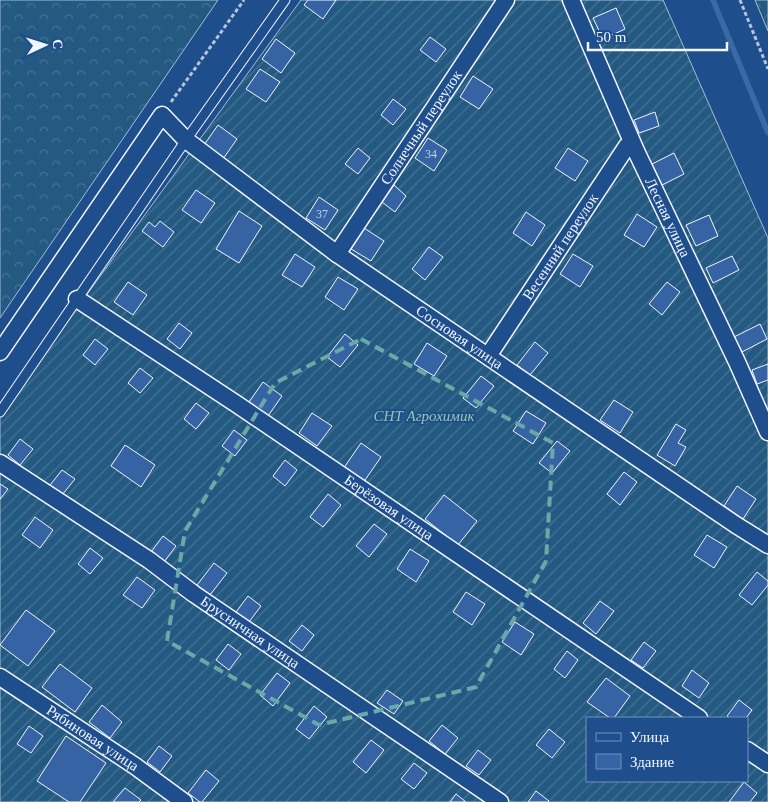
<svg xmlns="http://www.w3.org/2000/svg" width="768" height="802" font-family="Georgia,serif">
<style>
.forest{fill:url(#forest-crowns);stroke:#a8bbd7}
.garden{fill:url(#garden-furrows);stroke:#a8bbd7;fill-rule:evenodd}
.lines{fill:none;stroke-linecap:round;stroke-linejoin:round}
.stream{stroke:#3b69a3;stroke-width:5.5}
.building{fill:#3563a3;stroke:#f2f6ff}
.lane-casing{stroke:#f2f6ff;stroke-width:11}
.street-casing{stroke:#f2f6ff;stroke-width:19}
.path{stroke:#b3c4dc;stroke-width:3;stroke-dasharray:4 2.5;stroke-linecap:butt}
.lane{stroke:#1f4e8c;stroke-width:9}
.street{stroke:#1f4e8c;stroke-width:16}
.marked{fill:none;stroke:#6aa9a8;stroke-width:4;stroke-dasharray:10 6;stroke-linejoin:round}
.labels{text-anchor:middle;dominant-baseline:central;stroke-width:4;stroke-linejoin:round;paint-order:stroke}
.number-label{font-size:12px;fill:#c3d1e8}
.street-label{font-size:15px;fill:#f2f6ff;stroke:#1f4e8c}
.park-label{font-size:15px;font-style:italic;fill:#97c8a6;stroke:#1f4e8c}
</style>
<defs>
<pattern id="forest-crowns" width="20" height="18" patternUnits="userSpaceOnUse" patternTransform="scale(1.25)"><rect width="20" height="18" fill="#245a82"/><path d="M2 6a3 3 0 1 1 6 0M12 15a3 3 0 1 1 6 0" fill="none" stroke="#447295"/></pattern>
<pattern id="garden-furrows" width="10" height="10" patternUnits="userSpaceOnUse" patternTransform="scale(1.25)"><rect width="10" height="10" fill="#245a82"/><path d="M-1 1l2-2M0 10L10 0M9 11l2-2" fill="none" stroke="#447295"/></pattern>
</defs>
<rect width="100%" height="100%" fill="#1f4e8c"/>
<!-- forest -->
<g class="forest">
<path d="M0,0H218L0,318Z"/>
<path d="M755,0H768V31Z"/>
</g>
<!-- garden -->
<path class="garden" d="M301,0H663L768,238V802H0V414ZM587,718H747V781H587Z"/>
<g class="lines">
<!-- stream -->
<path class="stream" d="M713,0L768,133"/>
</g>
<!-- building -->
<g class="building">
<path d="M308,0H336L323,19L304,5Z"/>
<path d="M616,8L625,29L603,39L593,18Z"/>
<path d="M430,37L446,49L436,62L420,50Z"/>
<path d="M276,39L295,53L281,73L262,59Z"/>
<path d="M260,69L280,82L266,102L246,89Z"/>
<path d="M473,76L493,89L479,109L460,97Z"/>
<path d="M393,99L406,109L393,125L381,115Z"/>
<path d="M655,112L659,126L639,133L634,120Z"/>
<path d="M218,125L237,139L223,159L204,145Z"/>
<path d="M428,138L447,150L434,171L415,158Z"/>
<path d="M358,148L370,158L358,174L345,164Z"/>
<path d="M568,148L588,161L575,181L555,168Z"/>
<path d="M674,153L684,174L662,185L652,164Z"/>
<path d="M394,185L406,196L395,212L382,202Z"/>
<path d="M196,190L215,203L201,223L182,210Z"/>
<path d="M319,197L338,210L325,230L306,218Z"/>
<path d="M239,211L262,226L239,263L216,249Z"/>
<path d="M526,212L545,225L532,246L513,233Z"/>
<path d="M637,214L657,227L644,247L624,235Z"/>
<path d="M709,215L718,236L696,246L686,225Z"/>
<path d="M160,221L174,232L163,247L142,231L149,222L155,227Z"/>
<path d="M364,228L384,241L371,261L351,249Z"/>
<path d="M429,247L443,257L425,280L412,269Z"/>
<path d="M295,254L315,267L302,287L282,275Z"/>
<path d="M573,254L593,266L580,287L560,274Z"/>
<path d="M732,256L739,270L713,283L706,268Z"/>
<path d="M338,277L358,289L344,310L325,297Z"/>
<path d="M128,282L147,295L133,315L114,302Z"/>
<path d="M667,282L680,292L662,315L649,304Z"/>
<path d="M179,323L192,333L180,349L167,339Z"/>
<path d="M760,324L767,339L742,352L734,337Z"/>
<path d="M345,334L358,345L340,367L327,357Z"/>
<path d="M95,339L108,349L95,365L83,355Z"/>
<path d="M535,342L548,353L530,375L517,365Z"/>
<path d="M427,343L447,356L434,376L414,364Z"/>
<path d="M768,364V380L757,384L752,370Z"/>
<path d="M140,368L153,378L140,393L128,383Z"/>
<path d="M481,376L494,386L476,408L463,398Z"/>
<path d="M263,382L282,396L268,416L249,402Z"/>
<path d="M614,400L633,412L620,433L600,420Z"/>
<path d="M196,403L209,413L196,429L184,419Z"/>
<path d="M526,411L546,423L533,444L513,431Z"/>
<path d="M312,413L332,426L317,446L299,433Z"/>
<path d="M676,424L686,430L678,443L686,447L675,466L657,455Z"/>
<path d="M234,430L247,440L235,456L222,446Z"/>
<path d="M20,439L33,449L20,465L8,455Z"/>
<path d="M557,441L570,451L552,473L539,463Z"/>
<path d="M361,443L381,457L363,483L343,469Z"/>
<path d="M125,445L155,465L141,487L111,466Z"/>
<path d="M285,460L297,470L285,486L273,476Z"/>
<path d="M62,470L75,479L62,495L50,485Z"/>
<path d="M624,472L637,482L620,505L607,494Z"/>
<path d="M0,484L8,489L0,499Z"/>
<path d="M737,486L756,499L743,519L724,506Z"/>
<path d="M328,494L341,505L323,527L310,517Z"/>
<path d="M444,495L477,521L458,545L425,519Z"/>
<path d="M35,517L53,530L40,548L22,535Z"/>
<path d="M374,524L387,534L369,557L356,546Z"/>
<path d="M707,535L727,547L714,568L694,555Z"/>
<path d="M163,536L176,546L164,562L151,552Z"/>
<path d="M90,548L103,558L90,574L78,564Z"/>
<path d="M410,549L429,561L416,582L397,569Z"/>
<path d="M214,563L227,573L210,595L197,585Z"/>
<path d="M757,572L768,581V585L752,605L739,595Z"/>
<path d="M137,577L155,590L142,608L123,595Z"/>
<path d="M466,592L485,604L472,625L453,612Z"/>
<path d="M248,596L261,606L249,622L236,612Z"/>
<path d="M600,601L614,611L596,634L583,623Z"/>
<path d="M26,610L55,631L28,666L0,645Z"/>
<path d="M515,622L534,634L521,655L502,642Z"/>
<path d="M302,625L314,635L302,651L289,641Z"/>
<path d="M644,642L656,651L643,668L631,660Z"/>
<path d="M228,644L241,654L229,670L216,660Z"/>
<path d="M567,651L578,660L565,678L554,669Z"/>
<path d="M60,664L92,688L75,712L42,687Z"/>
<path d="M692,670L709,683L699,698L682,686Z"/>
<path d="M277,673L290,683L273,706L260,695Z"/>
<path d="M606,678L630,696L614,718H610L587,702Z"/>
<path d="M387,690L403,701L394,714L377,703Z"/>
<path d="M739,700L752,710L746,718H730L727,716Z"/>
<path d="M102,705L122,722L110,738L89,722Z"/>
<path d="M314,706L327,717L309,739L296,729Z"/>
<path d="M442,725L458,738L445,754L429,741Z"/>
<path d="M29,726L43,736L31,753L17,744Z"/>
<path d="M549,729L565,742L552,758L536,745Z"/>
<path d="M66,736L106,763L80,802H69L37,781Z"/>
<path d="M371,740L384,750L366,773L353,762Z"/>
<path d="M159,746L172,756L160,772L147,762Z"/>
<path d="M478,750L491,760L479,775L466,766Z"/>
<path d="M414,763L427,773L414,789L401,779Z"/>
<path d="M206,770L219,781L202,802H200L188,793Z"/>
<path d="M744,782L757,793L750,802H729Z"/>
<path d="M125,788L141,800L139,802H113Z"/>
<path d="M536,791L549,801L548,802H528Z"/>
<path d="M456,794L466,802H450Z"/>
</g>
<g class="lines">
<!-- lane casing -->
<g class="lane-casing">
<path id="lane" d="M0,412L186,140L285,0"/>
</g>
<!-- street casing -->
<g class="street-casing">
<g id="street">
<path id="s1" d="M571,0L636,151L737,362L768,432"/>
<path id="s2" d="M337,254L506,0"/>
<path id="s3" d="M77,299L238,405L699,718"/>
<path id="s4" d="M0,352L162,115L186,140L337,254L736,525L768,545"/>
<path id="s5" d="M488,356L627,146L636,151"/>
<path id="s6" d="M0,463L149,560L194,594L500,802"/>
<path id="s7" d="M0,677L135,766L184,802"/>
<path d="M747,750L768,764"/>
</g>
</g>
<!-- path -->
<g class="path">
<path d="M740,0L768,69"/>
<path d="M171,102L244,0"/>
</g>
<!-- lane -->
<use href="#lane" class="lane"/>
<!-- street -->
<use href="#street" class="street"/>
</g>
<!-- marked area -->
<path class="marked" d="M361,339L553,443L546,561L476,687L319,725L167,641L185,531L275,383Z"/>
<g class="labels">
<!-- number labels -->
<g class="number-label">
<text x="431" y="154">34</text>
<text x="322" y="214">37</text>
</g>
<!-- street labels -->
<g class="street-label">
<text stroke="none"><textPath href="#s2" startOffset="152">Солнечный переулок</textPath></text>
<text stroke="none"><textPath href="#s1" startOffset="238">Лесная улица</textPath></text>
<text stroke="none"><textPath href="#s5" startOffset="131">Весенний переулок</textPath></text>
<text stroke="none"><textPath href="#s4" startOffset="659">Сосновая улица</textPath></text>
<text stroke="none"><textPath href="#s3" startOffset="375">Берёзовая улица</textPath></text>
<text stroke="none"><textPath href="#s6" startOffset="302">Брусничная улица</textPath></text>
<text stroke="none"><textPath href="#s7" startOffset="111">Рябиновая улица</textPath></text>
</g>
<!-- park labels -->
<g class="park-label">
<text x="424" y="416">СНТ Агрохимик</text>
</g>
</g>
<!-- legend -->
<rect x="586" y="717" width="162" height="65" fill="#1f4e8c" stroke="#7391ba"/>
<rect x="596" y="733" width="25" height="8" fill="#1f4e8c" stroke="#7391ba"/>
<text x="630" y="742" font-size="15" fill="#f2f6ff">Улица</text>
<rect x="596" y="754" width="25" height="15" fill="#3563a3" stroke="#7391ba"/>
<text x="630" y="767" font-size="15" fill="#f2f6ff">Здание</text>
<!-- north arrow -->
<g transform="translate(45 45) rotate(86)" stroke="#1f4e8c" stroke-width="4" paint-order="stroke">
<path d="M0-4L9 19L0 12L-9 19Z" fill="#f2f6ff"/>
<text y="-8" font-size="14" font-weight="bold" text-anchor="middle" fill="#f2f6ff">С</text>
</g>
<!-- scale -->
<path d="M588 42v8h139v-8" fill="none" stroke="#f2f6ff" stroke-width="2.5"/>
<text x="596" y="42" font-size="15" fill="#f2f6ff" stroke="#1f4e8c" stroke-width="4" paint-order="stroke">50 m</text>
</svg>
